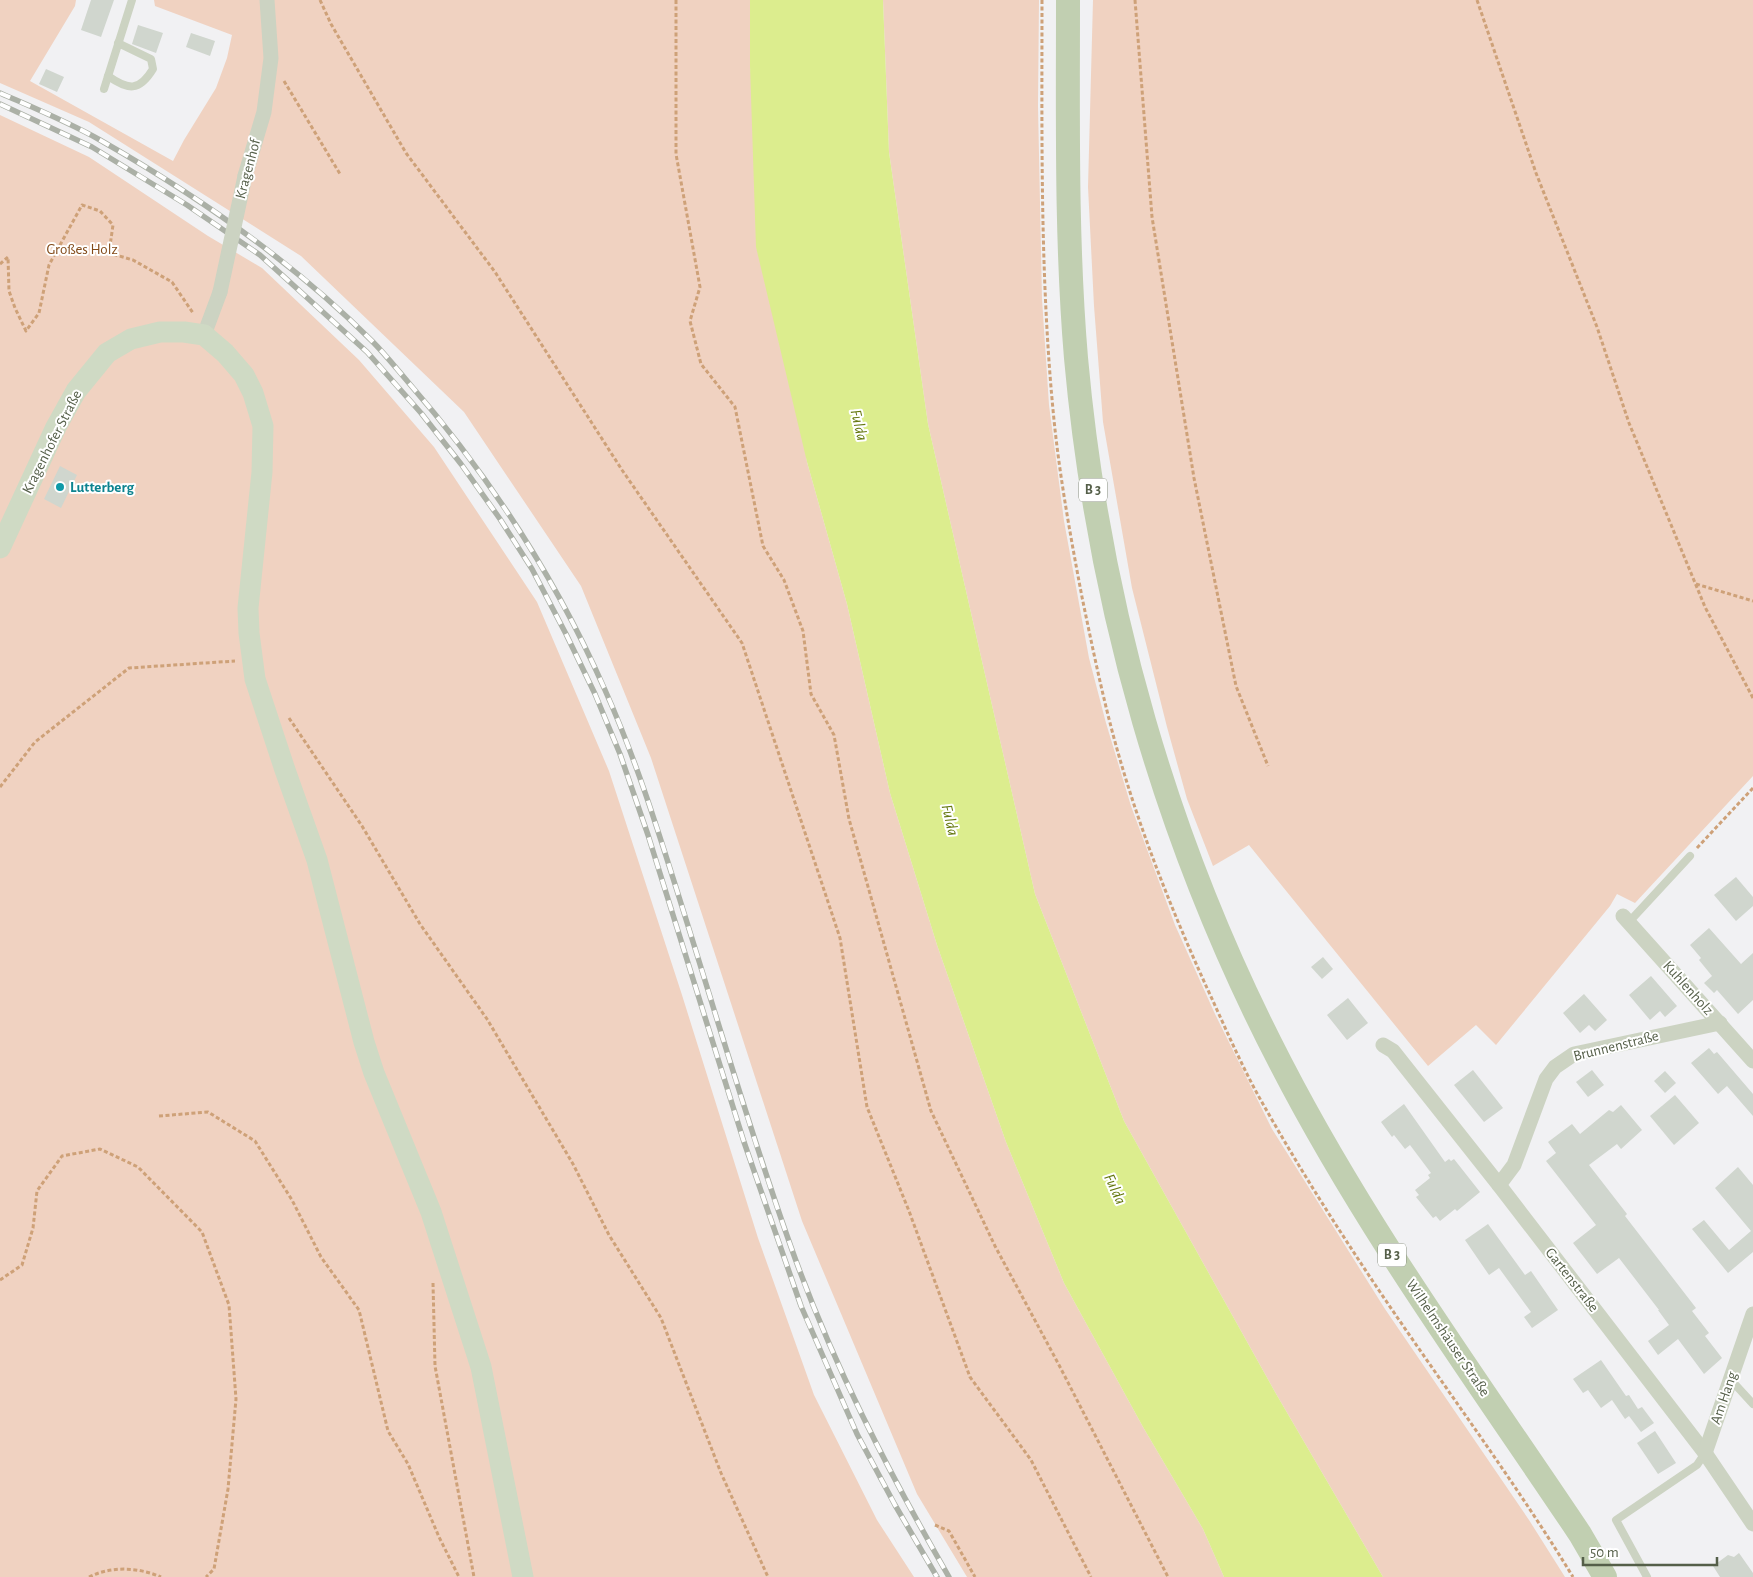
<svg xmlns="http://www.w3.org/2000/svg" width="1753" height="1577" font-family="'Alegreya Sans',sans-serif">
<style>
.green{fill:#f0d2c1}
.water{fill:#dced8e}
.building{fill:#d0d6ce}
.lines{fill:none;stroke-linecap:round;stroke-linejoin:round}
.path{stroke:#cea178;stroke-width:3;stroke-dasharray:4 2.5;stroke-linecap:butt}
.lane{stroke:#ccd3c2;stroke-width:8}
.street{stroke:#ccd3c2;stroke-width:15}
.secondary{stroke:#cfdac4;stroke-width:21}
.primary{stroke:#c1cfb1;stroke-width:24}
.rail-casing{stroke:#abb0a6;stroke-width:5.5}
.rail{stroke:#fff;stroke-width:4;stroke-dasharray:11;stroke-linecap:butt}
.street-bridge{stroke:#ccd3c2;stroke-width:15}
.culture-dot{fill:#0f9aa8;stroke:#fff;stroke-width:2}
.labels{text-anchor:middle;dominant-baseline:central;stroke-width:4;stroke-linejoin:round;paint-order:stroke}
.shield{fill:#fff;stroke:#888f80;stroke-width:1}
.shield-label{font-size:14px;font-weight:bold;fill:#555f49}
.street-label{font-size:15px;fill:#555f49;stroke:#fff}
.park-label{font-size:15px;fill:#824a18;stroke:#fff}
.culture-label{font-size:15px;font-weight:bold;fill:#0d838f;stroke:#fff;text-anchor:start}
.water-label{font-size:16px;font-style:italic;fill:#64770e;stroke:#fff}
</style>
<rect width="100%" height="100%" fill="#f1f1f3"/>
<!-- green -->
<g class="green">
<path d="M0,0H76L75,6L30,81L173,161L184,140L216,88L227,58L232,35L155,6L154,0H750V66L807,462L847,604L890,793L937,945L1006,1142L1064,1283L1143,1427L1203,1529L1224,1577H967L917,1494L802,1221L651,758L581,586L464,412L301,256L89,122L0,83Z"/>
<path d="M883,0H1039L1038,106L1042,299L1049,405L1064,521L1089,658L1106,723L1131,806L1175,925L1215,1014L1272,1129L1385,1309L1529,1520L1565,1577H1383L1275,1392L1124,1121L1035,894L928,424L889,152Z"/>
<path d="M1093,0H1753V776L1635,903L1617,894L1610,906L1496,1045L1476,1025L1428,1066L1249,845L1213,866L1187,799L1167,727L1132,588L1103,422L1094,306L1088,187Z"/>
<path d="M0,115L89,157L208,236L262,268L359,360L434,447L537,602L609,771L682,995L758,1238L814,1395L877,1520L914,1577H0Z"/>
</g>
<!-- water -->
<path class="water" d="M750,0H883L889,152L928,424L1035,894L1124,1121L1275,1392L1383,1577H1224L1203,1529L1143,1427L1064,1283L1006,1142L937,945L890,793L847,604L807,462L756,247L750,66Z"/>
<!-- building -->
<g class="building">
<path d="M91,0H114L101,37L81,30Z"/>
<path d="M138,25L163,33L156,53L132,44Z"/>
<path d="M191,33L215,41L210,56L186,47Z"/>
<path d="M46,69L64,77L57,92L39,84Z"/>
<path d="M60,466L77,475L61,508L44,499Z"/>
<path d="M1736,877L1753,897V906L1736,921L1714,895Z"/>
<path d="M1709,928L1741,964L1753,953V1000L1738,1014L1717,990L1714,993L1704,983L1712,976L1699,960L1701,958L1690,945Z"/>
<path d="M1323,957L1333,969L1322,979L1311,967Z"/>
<path d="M1651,976L1677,1006L1665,1017L1660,1011L1650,1020L1629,995Z"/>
<path d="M1584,994L1607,1020L1595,1031L1589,1025L1580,1033L1563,1013Z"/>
<path d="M1348,998L1368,1023L1347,1040L1327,1015Z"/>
<path d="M1709,1048L1714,1054L1717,1052L1753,1094V1116L1727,1086L1718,1094L1691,1063Z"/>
<path d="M1473,1070L1503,1108L1484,1122L1454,1085Z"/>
<path d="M1592,1070L1604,1085L1588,1097L1576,1082Z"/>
<path d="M1665,1071L1676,1083L1665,1093L1654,1081Z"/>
<path d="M1675,1095L1699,1123L1674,1145L1650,1116Z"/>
<path d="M1404,1104L1445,1162L1449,1159L1451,1161L1454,1159L1480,1192L1457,1211L1455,1209L1440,1221L1436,1216L1433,1218L1416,1197L1419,1195L1415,1190L1430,1178L1428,1175L1431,1173L1410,1145L1405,1149L1394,1135L1392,1137L1381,1122Z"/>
<path d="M1621,1105L1642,1130L1621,1149L1617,1144L1589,1165L1627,1214L1625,1216L1696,1308L1692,1311L1709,1333L1705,1336L1722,1358L1704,1374L1678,1339L1658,1355L1648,1341L1669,1325L1658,1310H1659L1619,1258L1597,1274L1573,1243L1596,1225L1546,1161L1556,1153L1548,1142L1572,1124L1580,1134L1609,1110L1613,1112Z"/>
<path d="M1738,1167L1753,1185V1252L1728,1273L1692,1229L1704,1220L1729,1250L1751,1231L1715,1188Z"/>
<path d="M1488,1224L1525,1275L1531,1271L1558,1310L1532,1328L1524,1317L1531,1312L1499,1268L1489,1275L1465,1240Z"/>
<path d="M1601,1360L1626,1396L1629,1395L1638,1409L1642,1407L1654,1423L1641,1432L1629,1416L1625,1419L1612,1400L1601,1408L1588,1390L1583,1393L1573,1379Z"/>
<path d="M1655,1431L1676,1463L1658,1474L1637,1443Z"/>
<path d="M1739,1553L1753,1573V1577H1720L1713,1566L1728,1555L1734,1557Z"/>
</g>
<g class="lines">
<!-- path -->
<g class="path">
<path d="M320,0L331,24L406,153L495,272L622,470L742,643L840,938L867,1107L909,1211L970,1377L1031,1460L1091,1577"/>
<path d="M676,0V154L700,287L690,321L701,364L735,407L763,546L784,580L803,631L811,694L834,735L849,819L931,1111L995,1246L1059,1365L1168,1577"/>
<path d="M1042,0C1042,140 1040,280 1054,420C1060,479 1071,539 1082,597C1093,650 1104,704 1119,756C1142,836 1173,913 1207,988C1226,1029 1244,1072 1267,1111C1301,1171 1338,1229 1376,1286C1441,1383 1512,1477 1573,1577"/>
<path d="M1135,0L1152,217L1194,478L1236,686L1268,766"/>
<path d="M1477,0L1536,173L1597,327L1629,423L1705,607L1753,698"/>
<path d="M284,81L340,174"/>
<path d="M0,264L8,257L9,291L15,308L26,331L39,313L49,265L82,205L100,211L113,225L109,253L133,260L172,282L193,313"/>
<path d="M1696,584L1753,601"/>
<path d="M289,718L362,826L420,924L487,1019L573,1164L609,1235L661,1318L721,1473L768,1577"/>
<path d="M0,787L35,742L129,668L235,661"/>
<path d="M1697,848L1753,788"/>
<path d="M159,1116L208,1112L255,1141L292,1200L321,1257L359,1310L388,1431L408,1464L439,1537L459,1577"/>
<path d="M0,1280L22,1265L33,1228L37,1191L62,1156L100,1149L138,1167L202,1232L229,1305L236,1399L228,1489L214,1569L206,1577"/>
<path d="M433,1283L435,1366L474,1577"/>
<path d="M935,1525L949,1531L975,1577"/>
<path d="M89,1577C111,1566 138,1567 161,1577"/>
</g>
<!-- lane -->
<g class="lane">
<path d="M108,76C128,90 139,92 153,69L151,59L118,43"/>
<path d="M104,89L132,0"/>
<path d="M1629,922L1690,856"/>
<path d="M1731,1380L1753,1404"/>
<path d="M1647,1577L1616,1520L1697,1465L1705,1453"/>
</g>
<!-- street -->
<g class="street">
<path d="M245,176L264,112L271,58L267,0"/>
<path d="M204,335L220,292"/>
<path d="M1623,916L1753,1061"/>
<path d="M1383,1045L1393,1051L1499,1185L1705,1453L1753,1524"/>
<path d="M1499,1185L1514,1165L1546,1079L1555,1067L1574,1054L1720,1023"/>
<path d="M1705,1453L1753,1314"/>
</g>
<!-- secondary -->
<path class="secondary" d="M0,548L56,427L76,391L107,353L131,339L160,332H184L204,335L225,353L244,375L253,393L263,426L262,472L248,608L249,633L255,679L285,770L317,860L364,1042L374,1073L431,1212L481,1367L523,1577"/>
<!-- primary -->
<path class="primary" d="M1068,0C1068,119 1066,239 1076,358C1098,604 1167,845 1281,1064C1366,1229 1477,1380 1580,1534L1605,1577"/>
<!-- rail casing -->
<g class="rail-casing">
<g id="rail">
<path d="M0,93C34,108 68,122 100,140C198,196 291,260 372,341C385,354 396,368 408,382C488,474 556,579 605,690C635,757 657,827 679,897C716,1014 750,1132 791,1247C832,1363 888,1471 949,1577"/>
<path d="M0,104L92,147L187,205L260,255L367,352L421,413L461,464L500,519L532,569L566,634L595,694L620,754L648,835L744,1142L801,1306L857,1434L895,1505L937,1577"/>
</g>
</g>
<!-- rail -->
<use href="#rail" class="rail"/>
<!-- street-bridge -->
<path class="street-bridge" d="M220,292L245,176"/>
</g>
<!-- markers -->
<circle class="culture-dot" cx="60" cy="487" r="5"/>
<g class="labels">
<!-- shield labels -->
<g class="shield">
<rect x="1079" y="478.5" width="28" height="23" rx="4"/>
<rect x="1378" y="1243.5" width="28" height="23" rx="4"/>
</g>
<g class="shield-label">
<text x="1093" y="490">B 3</text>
<text x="1392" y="1255">B 3</text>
</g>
<!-- street labels -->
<g class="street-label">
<text transform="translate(248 169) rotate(-75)">Kragenhof</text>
<text transform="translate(52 442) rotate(-63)">Kragenhofer Straße</text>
<text transform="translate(1688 988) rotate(48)">Kuhlenholz</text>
<text transform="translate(1616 1046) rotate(-14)">Brunnenstraße</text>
<text transform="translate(1572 1280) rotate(52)">Gartenstraße</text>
<text transform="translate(1448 1338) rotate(56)">Wilhelmshäuser Straße</text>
<text transform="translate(1724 1398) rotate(-71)">Am Hang</text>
</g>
<!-- park labels -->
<g class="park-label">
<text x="82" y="249">Großes Holz</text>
</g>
<!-- culture labels -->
<g class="culture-label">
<text x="70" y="487">Lutterberg</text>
</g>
<!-- water labels -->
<g class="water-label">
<text transform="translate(859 425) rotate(77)">Fulda</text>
<text transform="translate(950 820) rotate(77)">Fulda</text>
<text transform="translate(1115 1189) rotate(65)">Fulda</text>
</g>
</g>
<!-- scale -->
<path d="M1583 1557v8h134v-8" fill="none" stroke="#555f49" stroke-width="2.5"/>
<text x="1590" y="1557" font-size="15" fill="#555f49" stroke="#ffffff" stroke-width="4" paint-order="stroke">50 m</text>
</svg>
